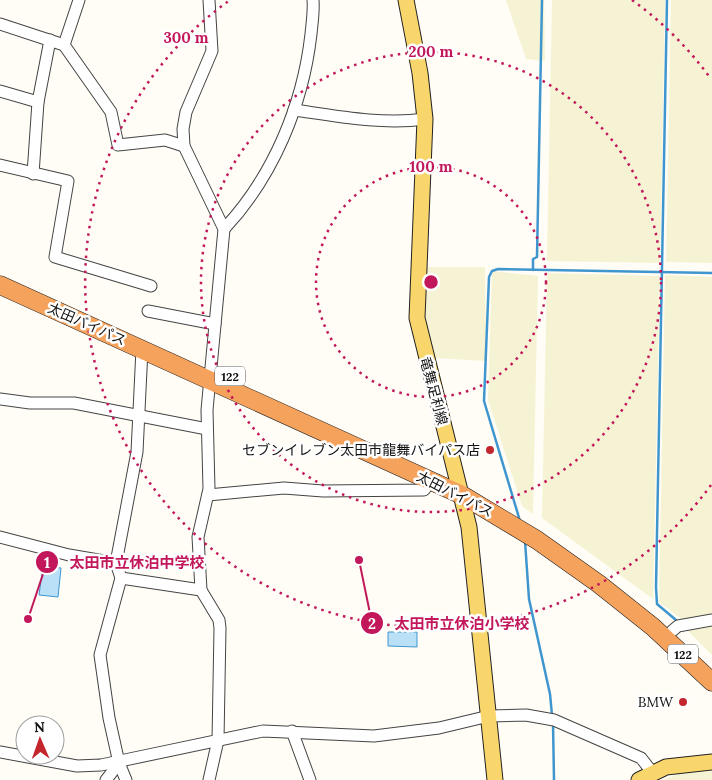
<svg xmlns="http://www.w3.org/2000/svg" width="712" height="780" font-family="Lora,'Noto Sans JP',serif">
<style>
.farmland{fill:#f6f3d4}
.water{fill:#b9e0f7;stroke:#3f96cf}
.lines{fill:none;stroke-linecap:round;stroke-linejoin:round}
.stream{stroke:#3f96cf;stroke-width:2.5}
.minor-casing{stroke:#444;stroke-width:13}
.major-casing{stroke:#222;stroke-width:17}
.highway-casing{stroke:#222;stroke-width:19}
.minor{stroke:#fff;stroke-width:11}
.major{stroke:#f9d66b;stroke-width:15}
.highway{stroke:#f5a25d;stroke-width:18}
.ring{fill:none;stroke:#c2185b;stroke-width:2.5;stroke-dasharray:2.5 5}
.poi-dot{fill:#c4262e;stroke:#fff;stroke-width:2}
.labels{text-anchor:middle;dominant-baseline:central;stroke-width:5;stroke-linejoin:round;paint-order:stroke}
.shield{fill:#fff;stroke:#585858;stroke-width:1}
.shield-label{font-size:12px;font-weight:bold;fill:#111}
.street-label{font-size:14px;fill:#111;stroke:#fff}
.poi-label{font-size:14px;fill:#111;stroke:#fff;text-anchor:end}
.centre{fill:#c2185b;stroke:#fff;stroke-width:2.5}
.ring-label{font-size:15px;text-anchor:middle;font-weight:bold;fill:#c2185b;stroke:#fff;stroke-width:5;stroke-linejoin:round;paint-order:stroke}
.leader{fill:none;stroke:#c2185b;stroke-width:2}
.callout-dot{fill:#c2185b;stroke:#fff;stroke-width:2}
.mark-label{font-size:15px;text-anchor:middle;font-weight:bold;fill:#fff}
.callout-label{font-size:15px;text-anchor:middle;font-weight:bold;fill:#c2185b;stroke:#fff;stroke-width:5;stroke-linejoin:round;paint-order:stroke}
</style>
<rect width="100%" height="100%" fill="#fffdf5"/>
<!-- farmland -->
<g class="farmland">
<path d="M506,0H544L545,61L526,59Z"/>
<path d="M552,0H665L660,263L547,261Z"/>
<path d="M671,0H712V263L666,262Z"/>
<path d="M426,267H485L486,361L435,358L425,317Z"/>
<path d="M492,271L538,276L533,514L522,506L488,400Z"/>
<path d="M547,273L660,276L653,599L542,518Z"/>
<path d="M665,275L712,277V616L683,620L659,602Z"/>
<path d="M712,625V655L686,629Z"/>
<path d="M685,771H712V780H663Z"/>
</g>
<!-- water -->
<g class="water">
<path d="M43,566L61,568L58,597L39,595Z"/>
<path d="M388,632H417V647L388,646Z"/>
</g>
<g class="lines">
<!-- stream -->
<g class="stream">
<path d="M667,0L656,587L657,604L676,620"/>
<path d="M533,270V259L537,257L542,0"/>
<path d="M520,521L484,401L489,277L492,271L498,269L712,273"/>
<path d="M525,541L529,599L550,694L552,715"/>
<path d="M553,723L554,780"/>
</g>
<!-- minor casing -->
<g class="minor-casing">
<g id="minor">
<path d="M209,0L212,51L186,112L183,129L184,146L224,229L207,410L209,489L198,537L201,590L219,620L220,628L218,740L209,780"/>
<path d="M0,24L64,45L111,112L118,145L165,140L184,146"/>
<path d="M64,45L79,0"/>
<path d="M0,91L38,102"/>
<path d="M294,110C336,116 382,125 425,119"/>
<path d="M0,165L68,181L55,257L151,286"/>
<path d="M33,174L38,102L50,40"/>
<path d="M224,229C273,177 303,105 311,34C312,23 314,11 313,0"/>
<path d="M148,311L215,324"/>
<path d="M142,349L137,452L116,563L121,578L201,590"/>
<path d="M0,399L30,403H74L207,429"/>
<path d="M208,495L284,488L323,491L424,490L431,481"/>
<path d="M0,537L69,555L116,563"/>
<path d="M121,578L100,655L109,718L119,763L126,780"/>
<path d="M672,631L678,626L712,620"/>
<path d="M292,731L310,780"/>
<path d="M0,752L77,766L101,765L263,731L374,736L439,728L489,716L526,715L554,720L641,758L652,772"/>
<path d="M106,780L119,763"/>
</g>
</g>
<!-- major casing -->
<g class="major-casing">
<g id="major">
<path d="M406,0L420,73L425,119L417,318L469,527L495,780"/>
<path d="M639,780L666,767L712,762"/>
</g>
</g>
<!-- highway casing -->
<g class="highway-casing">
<path id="highway" d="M0,285L462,495L537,540L599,584L653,627L712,682"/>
</g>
<!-- minor -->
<use href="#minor" class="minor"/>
<!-- major -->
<use href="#major" class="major"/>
<!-- highway -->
<use href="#highway" class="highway"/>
</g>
<!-- distance rings -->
<g class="ring">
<circle cx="431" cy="282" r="115"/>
<circle cx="431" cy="282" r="230"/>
<path d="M711 485A346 346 0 1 1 230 0M632 0A346 346 0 0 1 711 79"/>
</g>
<!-- markers -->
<g class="poi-dot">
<circle cx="490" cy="450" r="5"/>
<circle cx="683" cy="702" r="5"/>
</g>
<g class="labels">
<!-- shield labels -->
<g class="shield">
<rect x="215" y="366.5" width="30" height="19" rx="4"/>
<rect x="668" y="644.5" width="30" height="19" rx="4"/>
</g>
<g class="shield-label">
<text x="230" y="376">122</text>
<text x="683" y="654">122</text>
</g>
<!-- street labels -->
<g class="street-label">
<text transform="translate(87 324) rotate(24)">太田バイパス</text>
<text transform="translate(434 391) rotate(75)">竜舞足利線</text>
<text transform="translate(455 494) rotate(27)">太田バイパス</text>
</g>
<!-- poi labels -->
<g class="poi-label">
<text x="480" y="450">セブンイレブン太田市龍舞バイパス店</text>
<text x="673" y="702">BMW</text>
</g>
</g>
<circle cx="431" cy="282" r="8" class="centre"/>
<g class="ring-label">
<text x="186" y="43">300 m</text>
<text x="431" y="57">200 m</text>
<text x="431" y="172">100 m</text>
</g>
<!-- callouts -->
<path class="leader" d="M28 619L47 562M359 560L372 623"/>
<g class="callout-dot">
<circle cx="28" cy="619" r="5"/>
<circle cx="359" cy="560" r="5"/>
<circle cx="47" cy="562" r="12"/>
<circle cx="372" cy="623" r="12"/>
</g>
<g class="mark-label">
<text x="47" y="568">1</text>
<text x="372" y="629">2</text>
</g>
<g class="callout-label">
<text x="137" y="568">太田市立休泊中学校</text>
<text x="462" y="629">太田市立休泊小学校</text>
</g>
<!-- north arrow -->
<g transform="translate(40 740) rotate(358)"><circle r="24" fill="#ffffff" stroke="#a0a0a0"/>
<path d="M0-4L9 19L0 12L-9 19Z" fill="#c4262e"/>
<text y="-8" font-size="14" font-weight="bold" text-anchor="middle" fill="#111111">N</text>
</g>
</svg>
